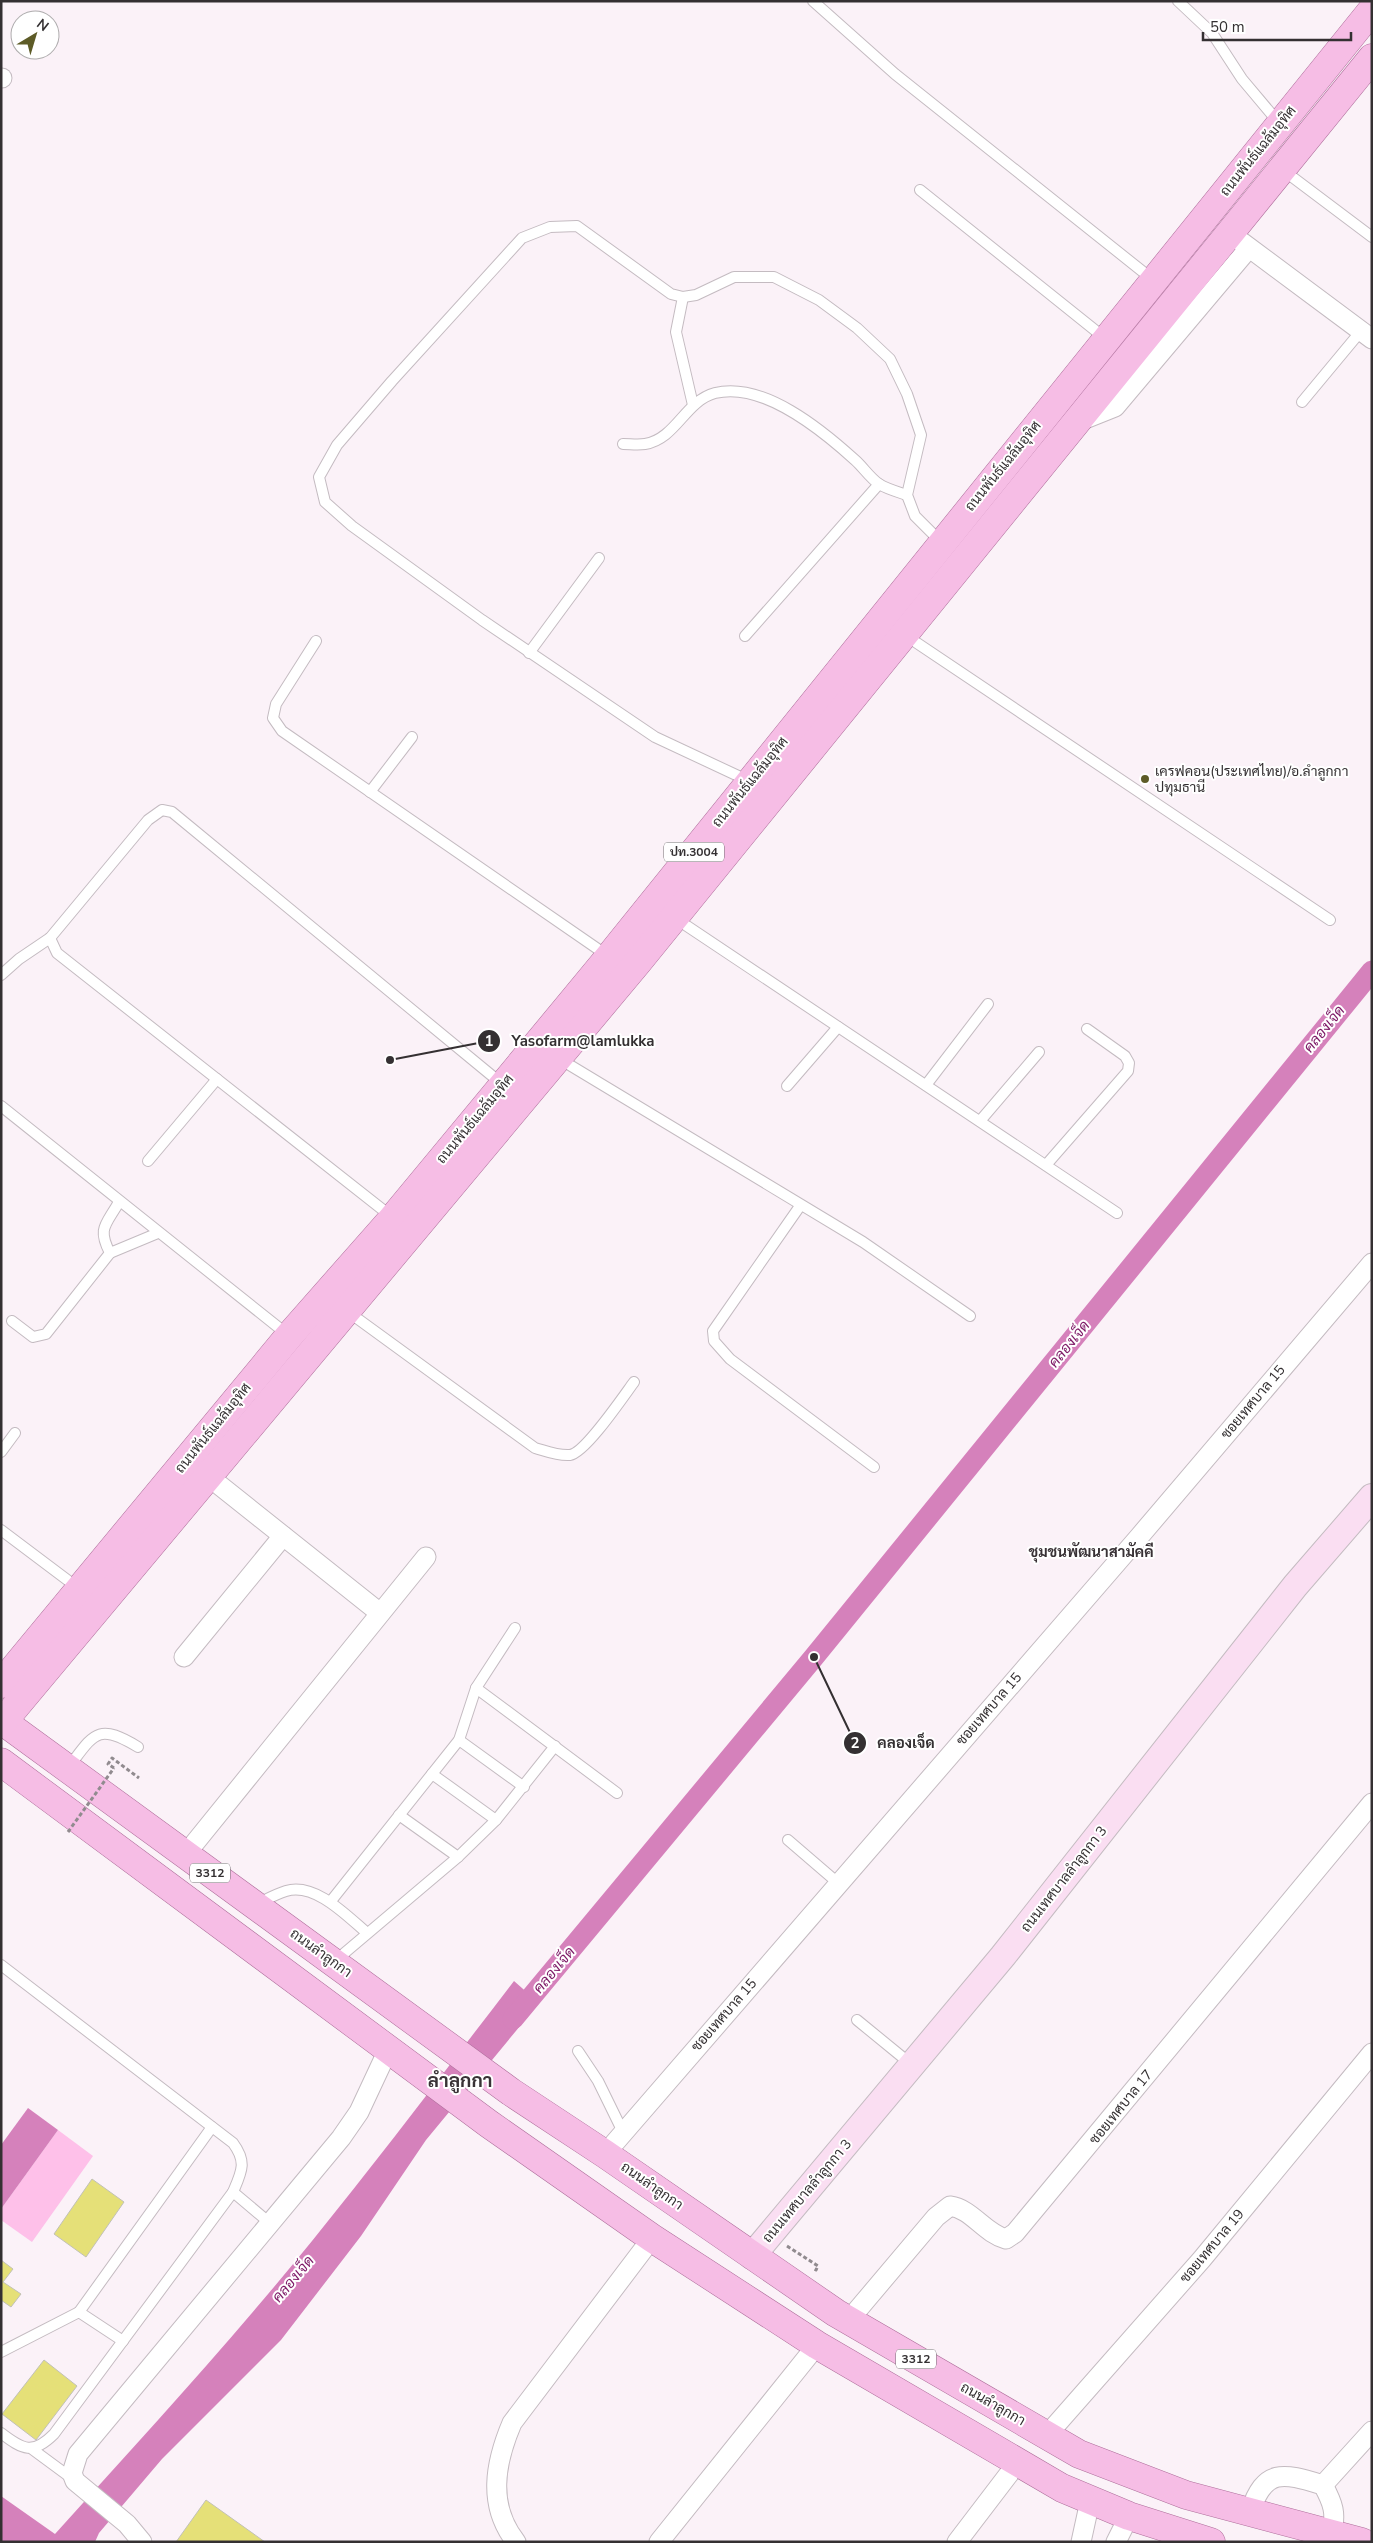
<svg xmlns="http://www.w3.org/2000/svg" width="1373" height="2543" font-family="'Nunito Sans',Sarabun,sans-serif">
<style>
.green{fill:#fec0e9}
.water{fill:#d581bb}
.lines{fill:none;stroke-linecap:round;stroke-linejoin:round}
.canal{stroke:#d581bb;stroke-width:21}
.building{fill:#e5e078;stroke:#c1c1b7}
.lane-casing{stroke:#c4bbc1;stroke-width:12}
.street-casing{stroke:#c4bbc1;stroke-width:21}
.secondary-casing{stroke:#c4bbc1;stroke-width:28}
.primary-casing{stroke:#ae6f9b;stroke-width:29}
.path{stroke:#918b8f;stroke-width:3;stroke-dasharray:4 2.5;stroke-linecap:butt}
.lane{stroke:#fff;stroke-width:10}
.street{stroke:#fff;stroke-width:19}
.secondary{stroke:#fadef2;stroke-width:26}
.primary{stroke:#f6bde5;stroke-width:28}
.path-bridge{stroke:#918b8f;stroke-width:3;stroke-dasharray:4 2.5;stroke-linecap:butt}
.poi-dot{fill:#5d5b27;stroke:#fff;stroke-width:2}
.labels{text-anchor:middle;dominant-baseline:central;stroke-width:4;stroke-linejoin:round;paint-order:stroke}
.shield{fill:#fff;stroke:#716e70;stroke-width:1}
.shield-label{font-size:12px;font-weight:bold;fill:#343032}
.street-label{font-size:14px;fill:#343032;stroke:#fff}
.poi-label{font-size:14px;fill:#343032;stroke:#fff;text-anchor:start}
.water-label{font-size:15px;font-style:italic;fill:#7d1966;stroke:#fff}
.neighbourhood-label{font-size:15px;font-weight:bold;fill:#393236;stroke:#fff}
.district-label{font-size:19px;font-weight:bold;fill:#393236;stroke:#fff}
.leader{fill:none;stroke:#343032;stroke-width:2}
.callout-dot{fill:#343032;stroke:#fff;stroke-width:2}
.mark-label{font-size:15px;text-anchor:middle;font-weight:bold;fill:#fff}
.callout-label{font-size:15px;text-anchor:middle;font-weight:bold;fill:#343032;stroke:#fff;stroke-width:4;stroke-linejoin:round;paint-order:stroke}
</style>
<rect width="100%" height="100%" fill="#fbf2f8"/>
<!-- green -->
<path class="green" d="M58,2130L93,2156L32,2242L1,2220V2209Z"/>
<!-- water -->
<g class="water">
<path d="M514,1981L539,2003L426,2140L361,2236L281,2340L162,2459L99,2533L95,2542H1V2496L55,2534C142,2438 230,2342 312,2241C381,2156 447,2068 514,1981Z"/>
<path d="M28,2108L58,2130L1,2209V2145Z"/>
</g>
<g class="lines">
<!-- canal -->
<path class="canal" d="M513,2019L814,1657L1372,971"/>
</g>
<!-- building -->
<g class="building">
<path d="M92,2179L124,2202L86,2257L54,2234Z"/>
<path d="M1,2260L13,2269L3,2282L21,2294L11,2307L1,2300Z"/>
<path d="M44,2360L77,2386L36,2440L2,2414Z"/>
<path d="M206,2500L265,2542H176Z"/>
</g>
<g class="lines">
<!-- lane casing -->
<g class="lane-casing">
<g id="lane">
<path d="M813,1L895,74L1152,279"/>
<path d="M1178,1L1212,33L1242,79L1279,123"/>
<path d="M1283,170L1372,237"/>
<path d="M920,190L1106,339"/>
<path d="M683,297L676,332L693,405"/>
<path d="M1302,402L1361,331"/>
<path d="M623,444C630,444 638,445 645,444C676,439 685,401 715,393C763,381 822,430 855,460C863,467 870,478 879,484C887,489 898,492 907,495"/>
<path d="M905,635L1330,920"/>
<path d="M745,636L879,484"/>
<path d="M316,641L276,704L273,718L282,731L608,956"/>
<path d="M529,653L599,558"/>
<path d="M749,781L655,737L482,620L352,526L325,502L319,477L337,445L392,381L522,238L550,227L577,226L671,294L683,297L696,295L734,277H774L819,300L857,328L890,359L907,394L921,435L907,495L915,516L941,542"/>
<path d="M370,792L412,737"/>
<path d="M675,918L1117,1213"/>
<path d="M50,938L57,953L392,1217"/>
<path d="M1,975L19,959L50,938L148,820L162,810L172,812L502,1084"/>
<path d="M558,1058L863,1242L970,1316"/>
<path d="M926,1085L988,1004"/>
<path d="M787,1086L838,1027"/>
<path d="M1,1106L288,1335"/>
<path d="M980,1121L1039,1052"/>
<path d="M148,1161L217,1079"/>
<path d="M1046,1165L1128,1071L1129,1063L1125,1056L1087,1029"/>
<path d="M800,1206L713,1331L714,1341L730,1359L874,1467"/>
<path d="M110,1253C97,1228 106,1225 119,1202"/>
<path d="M347,1311L535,1448C546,1451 557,1456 570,1455C585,1453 623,1397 634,1382"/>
<path d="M12,1321L33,1337L46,1334L110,1253L158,1233"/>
<path d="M1,1452L15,1433"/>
<path d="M1,1530L78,1588"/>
<path d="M476,1688L617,1793"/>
<path d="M459,1740L524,1787"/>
<path d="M68,1768C94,1734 97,1722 138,1747"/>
<path d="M432,1774L496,1820"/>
<path d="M399,1815L458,1857"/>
<path d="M788,1840L838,1883"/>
<path d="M331,1901L459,1740L476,1688L515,1628"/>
<path d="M257,1904C267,1899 276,1894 286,1891C315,1882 347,1916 367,1933"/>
<path d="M335,1961L458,1857L496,1820L555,1746"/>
<path d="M1,1965L233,2143C247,2162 242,2171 233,2192L54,2434C33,2455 23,2450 1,2433"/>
<path d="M857,2020L912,2065"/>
<path d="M578,2051L598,2081L623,2132"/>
<path d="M233,2192L271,2224"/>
<path d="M79,2312L212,2127"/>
<path d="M1,2352L79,2312L123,2341"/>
<path d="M32,2449L74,2480"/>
</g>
</g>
<!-- street casing -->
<g class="street-casing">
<g id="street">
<path d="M1,78H2"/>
<path d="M1239,240L1372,339"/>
<path d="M1080,418L1085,419L1115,407L1249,248"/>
<path d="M208,1476L380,1613"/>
<path d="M184,1657L283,1536"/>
<path d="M185,1855L426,1557"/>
<path d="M605,2154L1139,1537L1372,1263"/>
<path d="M849,2320L936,2217L950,2206C972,2209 984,2233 1006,2239L1015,2233L1372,1803"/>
<path d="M1047,2435L1202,2259L1372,2053"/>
<path d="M1323,2485L1372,2431"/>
<path d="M1250,2512C1265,2467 1283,2473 1323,2485C1333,2503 1337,2514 1331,2534"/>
<path d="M142,2542L127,2524L75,2481L72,2473L78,2454L341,2138L359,2112L388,2050"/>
<path d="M516,2542C487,2505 495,2463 512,2423L652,2238"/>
<path d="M659,2542L817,2345"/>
<path d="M957,2542L1018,2462"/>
<path d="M1081,2542L1090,2501"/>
<path d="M1116,2542L1129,2516"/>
</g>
</g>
<!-- secondary casing -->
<g class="secondary-casing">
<path id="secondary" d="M752,2256L1003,1956L1295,1586L1372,1497"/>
</g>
<!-- primary casing -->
<g class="primary-casing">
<g id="primary">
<path d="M1,1684L289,1336L393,1218L609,957L1372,10"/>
<path d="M1,1720L511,2092L605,2154L836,2313L1079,2454L1186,2495L1362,2542"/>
<path d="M1,1724L638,962L1372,58"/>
<path d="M1,1762L489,2124L652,2238L817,2345L1062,2488L1129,2516L1211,2542"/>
</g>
</g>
<!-- path -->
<g class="path">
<path d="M114,1768L108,1764L112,1758L139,1778"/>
<path d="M787,2246L818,2266L816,2270L814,2269"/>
</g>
<!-- lane -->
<use href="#lane" class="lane"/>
<!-- street -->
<use href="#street" class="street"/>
<!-- secondary -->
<use href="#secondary" class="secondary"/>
<!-- primary -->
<use href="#primary" class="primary"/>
<!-- path-bridge -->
<path class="path-bridge" d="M68,1832L114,1768"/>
</g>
<!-- markers -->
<circle class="poi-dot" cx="1145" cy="779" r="5"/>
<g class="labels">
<!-- shield labels -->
<g class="shield">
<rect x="664" y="842.5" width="60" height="19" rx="4"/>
<rect x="190" y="1863.5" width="40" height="19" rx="4"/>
<rect x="896" y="2349.5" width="40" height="19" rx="4"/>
</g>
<g class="shield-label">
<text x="694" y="852">ปท.3004</text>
<text x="210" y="1873">3312</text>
<text x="916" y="2359">3312</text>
</g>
<!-- street labels -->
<g class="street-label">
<text transform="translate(1258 151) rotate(-51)">ถนนพันธ์แฉล้มอุทิศ</text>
<text transform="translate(1003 466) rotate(-51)">ถนนพันธ์แฉล้มอุทิศ</text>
<text transform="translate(750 782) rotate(-51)">ถนนพันธ์แฉล้มอุทิศ</text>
<text transform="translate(475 1119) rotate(-50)">ถนนพันธ์แฉล้มอุทิศ</text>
<text transform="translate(1253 1402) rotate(-50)">ซอยเทศบาล 15</text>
<text transform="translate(213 1428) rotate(-51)">ถนนพันธ์แฉล้มอุทิศ</text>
<text transform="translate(989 1709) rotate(-49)">ซอยเทศบาล 15</text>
<text transform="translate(1064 1879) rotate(-52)">ถนนเทศบาลลำลูกกา 3</text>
<text transform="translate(321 1953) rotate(36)">ถนนลำลูกกา</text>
<text transform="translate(724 2015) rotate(-49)">ซอยเทศบาล 15</text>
<text transform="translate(1121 2107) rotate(-51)">ซอยเทศบาล 17</text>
<text transform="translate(652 2186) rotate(35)">ถนนลำลูกกา</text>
<text transform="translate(807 2191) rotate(-50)">ถนนเทศบาลลำลูกกา 3</text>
<text transform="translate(1212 2246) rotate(-50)">ซอยเทศบาล 19</text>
<text transform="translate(993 2404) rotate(30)">ถนนลำลูกกา</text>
</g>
<!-- poi labels -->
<g class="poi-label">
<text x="1155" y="771">เครฟคอน(ประเทศไทย)/อ.ลำลูกกา<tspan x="1155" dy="16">ปทุมธานี</tspan></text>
</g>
<!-- water labels -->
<g class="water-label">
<text transform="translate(1324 1029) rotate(-51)">คลองเจ็ด</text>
<text transform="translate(1069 1344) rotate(-51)">คลองเจ็ด</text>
<text transform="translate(554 1970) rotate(-50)">คลองเจ็ด</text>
<text transform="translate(293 2279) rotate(-50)">คลองเจ็ด</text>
</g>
<!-- neighbourhood labels -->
<g class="neighbourhood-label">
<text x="1091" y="1552">ชุมชนพัฒนาสามัคคี</text>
</g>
<!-- district labels -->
<g class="district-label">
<text x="460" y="2081">ลำลูกกา</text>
</g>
</g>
<!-- callouts -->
<path class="leader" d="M390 1060L489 1041M814 1657L855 1743"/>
<g class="callout-dot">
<circle cx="390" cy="1060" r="5"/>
<circle cx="814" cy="1657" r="5"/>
<circle cx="489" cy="1041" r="12"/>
<circle cx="855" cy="1743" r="12"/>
</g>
<g class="mark-label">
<text x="489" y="1046">1</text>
<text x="855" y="1748">2</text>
</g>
<g class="callout-label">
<text x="583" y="1046">Yasofarm@lamlukka</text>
<text x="906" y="1748">คลองเจ็ด</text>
</g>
<!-- border -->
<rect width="1373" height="2543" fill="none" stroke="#343032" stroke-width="5"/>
<!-- north arrow -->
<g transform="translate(35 35) rotate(38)"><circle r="24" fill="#ffffff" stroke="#aeacad"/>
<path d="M0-4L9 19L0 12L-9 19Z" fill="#5d5b27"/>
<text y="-8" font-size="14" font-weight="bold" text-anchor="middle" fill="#343032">N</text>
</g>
<!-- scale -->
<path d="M1203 32v8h148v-8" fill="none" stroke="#343032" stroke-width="2.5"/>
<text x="1210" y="32" font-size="15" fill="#343032" stroke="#ffffff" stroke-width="4" paint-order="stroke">50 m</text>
</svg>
